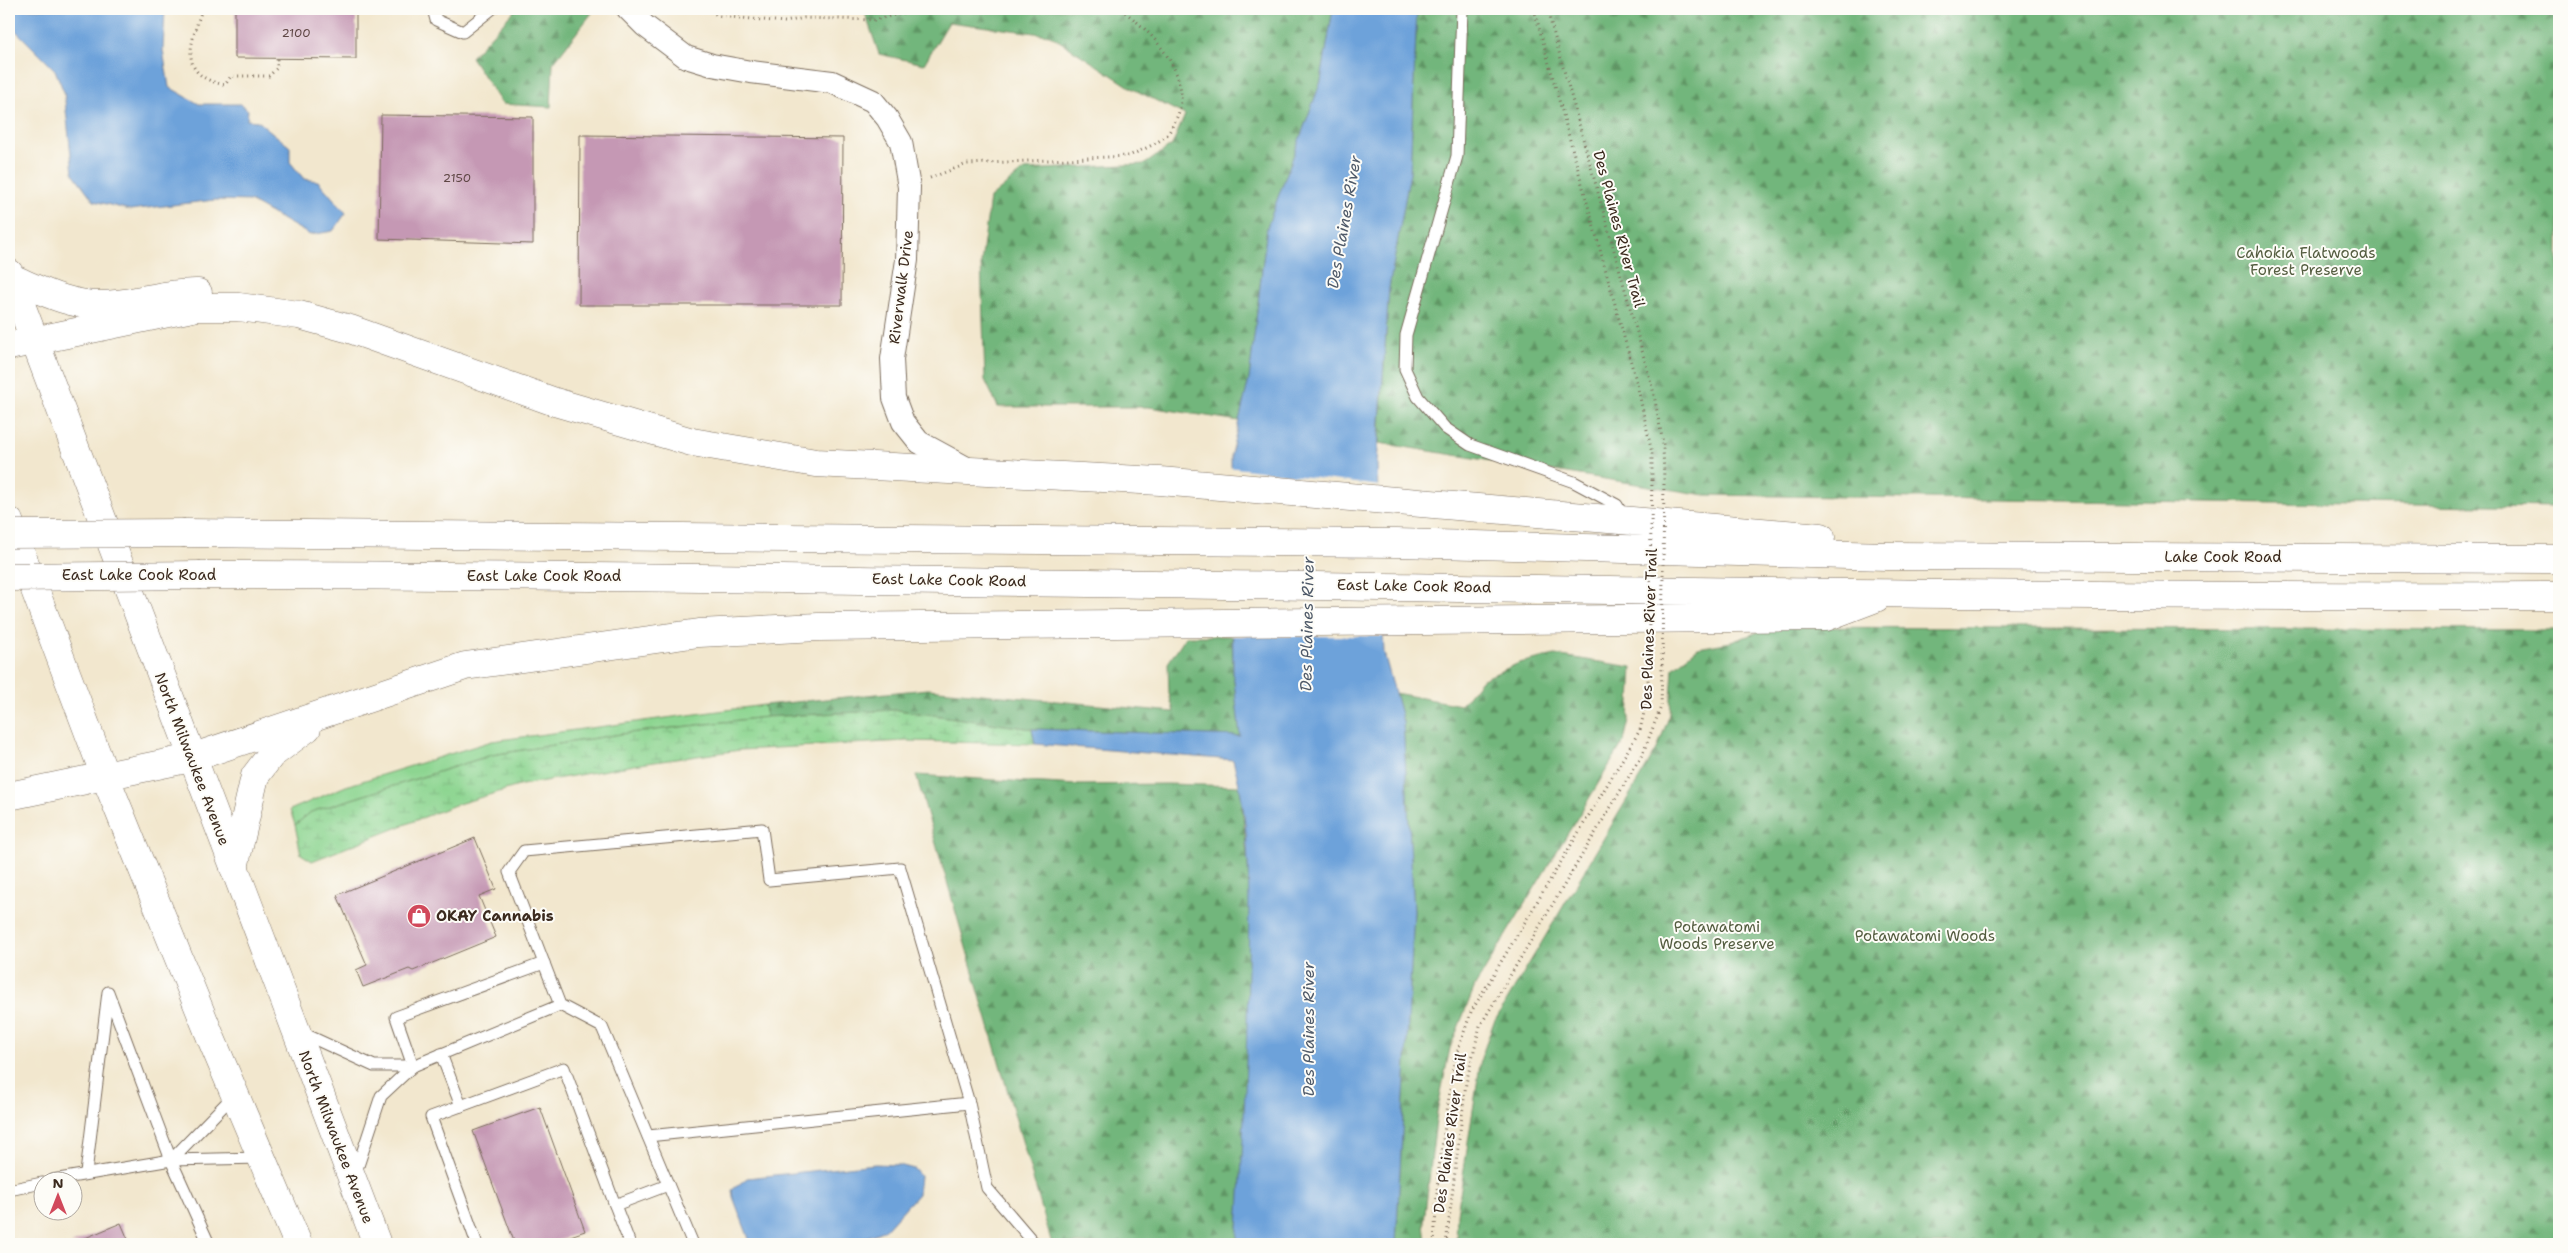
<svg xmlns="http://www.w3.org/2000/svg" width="2568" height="1253" font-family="'Shantell Sans',sans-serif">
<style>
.green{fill:#8dd591;stroke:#648058}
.forest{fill:url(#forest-firs);stroke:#56704c}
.wetland{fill:url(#wetland-marsh);stroke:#648058}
.water{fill:#6da2da;stroke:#54667c}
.pier{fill:#f2e7ce}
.building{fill:#c598b4}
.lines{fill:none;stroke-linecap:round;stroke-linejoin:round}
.lane-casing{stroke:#7b6c5c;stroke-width:13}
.street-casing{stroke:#7b6c5c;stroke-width:24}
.primary-casing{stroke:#7b6c5c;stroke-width:29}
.path{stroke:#7b6c5c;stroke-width:3;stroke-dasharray:1 4;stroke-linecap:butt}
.lane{stroke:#fff;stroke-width:11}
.street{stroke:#fff;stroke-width:22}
.primary{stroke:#fff;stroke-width:28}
.primary-bridge-casing{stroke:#7b6c5c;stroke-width:29;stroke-linecap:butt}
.path-bridge{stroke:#7b6c5c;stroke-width:3;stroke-dasharray:1 4;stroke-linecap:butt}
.primary-bridge{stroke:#fff;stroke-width:28}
.labels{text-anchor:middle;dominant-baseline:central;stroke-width:4;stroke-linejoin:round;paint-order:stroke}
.number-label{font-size:12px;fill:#5e4644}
.street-label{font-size:15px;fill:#3b2a1e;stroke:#fdfcf7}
.park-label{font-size:15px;fill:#545d40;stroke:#fdfcf7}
.poi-label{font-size:15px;font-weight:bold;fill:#3b2a1e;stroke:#fdfcf7;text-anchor:start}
.water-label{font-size:16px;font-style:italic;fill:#4f5a69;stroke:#fdfcf7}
</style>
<defs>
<pattern id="forest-firs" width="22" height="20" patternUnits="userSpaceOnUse" patternTransform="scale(1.25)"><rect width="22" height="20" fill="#72b67b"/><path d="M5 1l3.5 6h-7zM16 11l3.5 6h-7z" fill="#5f9464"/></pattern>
<pattern id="wetland-marsh" width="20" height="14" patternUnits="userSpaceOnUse" patternTransform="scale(1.25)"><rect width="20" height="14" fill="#8dd591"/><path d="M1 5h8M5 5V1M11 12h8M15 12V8" fill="none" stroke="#7bb77d"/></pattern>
</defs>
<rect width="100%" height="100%" fill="#fdfcf7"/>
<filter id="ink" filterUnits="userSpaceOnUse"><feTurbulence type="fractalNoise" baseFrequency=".02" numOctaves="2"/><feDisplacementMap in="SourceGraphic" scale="10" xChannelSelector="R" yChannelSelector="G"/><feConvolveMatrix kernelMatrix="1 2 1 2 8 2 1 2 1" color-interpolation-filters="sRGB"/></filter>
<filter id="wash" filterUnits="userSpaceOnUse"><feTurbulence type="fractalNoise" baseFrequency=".0096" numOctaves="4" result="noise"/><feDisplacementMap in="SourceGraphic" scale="20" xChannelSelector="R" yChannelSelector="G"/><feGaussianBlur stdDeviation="1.12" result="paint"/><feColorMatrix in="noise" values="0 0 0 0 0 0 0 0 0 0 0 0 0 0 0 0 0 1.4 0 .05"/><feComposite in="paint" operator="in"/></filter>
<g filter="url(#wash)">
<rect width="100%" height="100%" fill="#f2e7ce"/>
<!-- green -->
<path class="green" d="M764,705L766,717L621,734L492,755L311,812L295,825L290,810L346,786L492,741Z"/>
<!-- forest -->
<g class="forest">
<path d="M516,9H595L553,63L551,107L502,104L471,57Z"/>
<path d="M860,9H1333L1321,81L1267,227L1249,380L1239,421L1149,407H998L985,380L981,263L990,198L1024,170L1145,164L1172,145L1185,115L1133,89L1050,35L949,22L924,64L879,54L864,10Z"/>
<path d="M1417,9H2559V507L1705,495L1379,443L1389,288L1410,173Z"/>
<path d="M1772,627L2559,630V1244H1456L1457,1214L1481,1058L1493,1024L1657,749L1670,714L1673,668L1698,648L1731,642Z"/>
<path d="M1186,636H1232L1233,672L1240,736L1032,729L897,710L766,717L764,705L928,689L1174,712L1169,694L1168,663Z"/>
<path d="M1555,655L1632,667L1629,720L1624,741L1475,986L1450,1048L1437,1112L1424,1222L1426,1244H1396L1414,911L1403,722L1395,693L1461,705L1481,680L1519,663Z"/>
<path d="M916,775L1077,785L1166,784L1240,786L1250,885L1247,1089L1237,1244H1052Z"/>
</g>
<!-- wetland -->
<path class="wetland" d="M897,710L1032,729L1035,744L906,741L740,750L640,764L522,785L455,805L312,861L301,854L295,825L311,812L492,755L621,734L766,717Z"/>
<!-- water -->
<g class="water">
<path d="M9,9H165L163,50L169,87L199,104H240L248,110L247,120L258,121L290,147V162L304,179L318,181L346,213L333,231L310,235L250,201L215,200L130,210L94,201L73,173L64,92L55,70L9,24Z"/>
<path d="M1333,9H1417L1410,173L1389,288L1377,464L1384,653L1403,722L1414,911L1396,1244H1237C1243,1152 1247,1060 1248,968C1249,899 1252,827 1233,760L1035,744L1032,729L1240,736L1233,672L1231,454L1249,379L1267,227L1321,81Z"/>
<path d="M875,1164L899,1165L914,1169L920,1176L918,1194L885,1230L849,1244H751L733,1197L732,1190L747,1178Z"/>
</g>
<!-- pier -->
<path class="pier" d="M1228,467L1380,486L1386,636H1230Z"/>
<g id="blocks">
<!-- building -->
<g class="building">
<path d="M235,9H356V59L235,58Z"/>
<path d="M381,115L533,117V244L379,239Z"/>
<path d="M580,135L843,138L842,305H579Z"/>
<path d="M475,838L496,889L479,896L496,937L413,971L409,969L363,987L356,970L367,965L337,895Z"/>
<path d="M540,1107L585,1231L547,1244H515L473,1131Z"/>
<path d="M121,1223L130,1244H71Z"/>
</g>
</g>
</g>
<g filter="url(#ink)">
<use href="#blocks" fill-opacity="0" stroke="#7b6c5c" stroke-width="1"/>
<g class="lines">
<!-- lane casing -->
<g class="lane-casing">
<g id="lane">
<path d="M433,9L436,20L463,32L492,9"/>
<path d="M1462,9L1457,156L1406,335L1405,369L1418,397L1445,428L1470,445L1574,482L1617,505L1624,518"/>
<path d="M300,1032L374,1066H413"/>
<path d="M441,1054L461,1106"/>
<path d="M413,1066L396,1017L544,963"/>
<path d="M235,1094L171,1160L261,1158"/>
<path d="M648,1136L969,1103"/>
<path d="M86,1173L108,992L171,1160"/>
<path d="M355,1175L381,1096L413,1066L560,1005"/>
<path d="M53,1180L171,1160L209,1244"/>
<path d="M9,1190L42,1183"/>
<path d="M615,1205L630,1244"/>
<path d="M477,1244L431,1117L564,1068L615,1205L668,1185"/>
<path d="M693,1244L602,1027L560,1005L509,872L524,851L762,829L769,880L900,868L969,1103L987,1188L1035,1244"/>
</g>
</g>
<!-- street casing -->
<g class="street-casing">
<path id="street" d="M628,9L645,26L686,57L712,65L751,72L832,82L873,101L887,118L901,142L909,187L907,260L892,359L894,398L903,422L919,442L972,471"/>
</g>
<!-- primary casing -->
<g class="primary-casing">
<g id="primary">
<path d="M9,273L377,1244"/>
<path d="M11,278C40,290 70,306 102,305C134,305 164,292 198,293"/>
<path d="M9,346L197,307H239L299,315L350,329L555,402L692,442L816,463L1160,481L1821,537"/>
<path d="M9,521L105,776L211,1038L298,1244"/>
<path d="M185,533L1397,543L1887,556L2559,559"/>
<path d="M201,575C987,576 1773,599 2559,596"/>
<path d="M9,796L191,758L465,666L699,633L818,627L1826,617L1876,598"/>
<path d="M234,868L255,776L271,755L307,728"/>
</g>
</g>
<!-- path -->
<g class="path">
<path d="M202,9C191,44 176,75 225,85L231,76H269L277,68V58"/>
<path d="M706,9L719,16L785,22L804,18L874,20L922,9"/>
<path d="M1534,9L1638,388L1652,453V480"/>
<path d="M1547,9L1653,390L1663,443L1664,480"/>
<path d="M930,178L967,164L1129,156C1141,150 1155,145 1166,136C1169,133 1172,127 1174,123C1199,81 1153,31 1120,9"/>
<path d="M1434,1244L1438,1176L1454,1061L1471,1012L1640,730L1648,695V666"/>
<path d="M1446,1244L1466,1083L1480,1026L1643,753L1661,707L1662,665"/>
</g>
<!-- lane -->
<use href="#lane" class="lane"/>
<!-- street -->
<use href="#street" class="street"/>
<!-- primary -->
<use href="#primary" class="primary"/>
<!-- primary-bridge casing -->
<g class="primary-bridge-casing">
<g id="primary-bridge">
<path d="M9,534L185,533"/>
<path d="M9,577L201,575"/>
</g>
</g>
<!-- path-bridge -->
<g class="path-bridge">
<path d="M1662,665L1664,480"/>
<path d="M1648,666L1652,480"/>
</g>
<!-- primary-bridge -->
<use href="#primary-bridge" class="primary-bridge"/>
</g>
</g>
<!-- icons -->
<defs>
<g id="shop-disc" transform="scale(1.25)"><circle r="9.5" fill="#d1495b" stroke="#fdfcf7"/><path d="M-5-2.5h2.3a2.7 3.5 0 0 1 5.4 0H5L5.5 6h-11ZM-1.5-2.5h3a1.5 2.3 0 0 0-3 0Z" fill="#fff"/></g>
</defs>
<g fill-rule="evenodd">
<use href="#shop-disc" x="419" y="916"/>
</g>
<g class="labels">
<!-- number labels -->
<g class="number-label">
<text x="296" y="33">2100</text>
<text x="457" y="178">2150</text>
</g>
<!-- street labels -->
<g class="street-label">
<text transform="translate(1619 229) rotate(75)">Des Plaines River Trail</text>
<text transform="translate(901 287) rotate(-83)">Riverwalk Drive</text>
<text x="2223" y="557">Lake Cook Road</text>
<text x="139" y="575">East Lake Cook Road</text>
<text x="544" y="576">East Lake Cook Road</text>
<text transform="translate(949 580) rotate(1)">East Lake Cook Road</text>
<text transform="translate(1414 586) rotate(1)">East Lake Cook Road</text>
<text transform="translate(1649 629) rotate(-88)">Des Plaines River Trail</text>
<text transform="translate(192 759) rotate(69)">North Milwaukee Avenue</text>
<text transform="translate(1450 1133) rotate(-82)">Des Plaines River Trail</text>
<text transform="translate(336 1137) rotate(69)">North Milwaukee Avenue</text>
</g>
<!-- park labels -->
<g class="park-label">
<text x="2306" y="253">Cahokia Flatwoods<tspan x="2306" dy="17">Forest Preserve</tspan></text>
<text x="1717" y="927">Potawatomi<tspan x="1717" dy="17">Woods Preserve</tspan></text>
<text x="1925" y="936">Potawatomi Woods</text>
</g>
<!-- poi labels -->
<g class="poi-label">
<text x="436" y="916">OKAY Cannabis</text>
</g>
<!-- water labels -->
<g class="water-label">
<text transform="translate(1344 222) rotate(-80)">Des Plaines River</text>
<text transform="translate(1307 624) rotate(-89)">Des Plaines River</text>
<text transform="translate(1308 1029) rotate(-90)">Des Plaines River</text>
</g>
</g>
<!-- margin -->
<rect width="2568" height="1253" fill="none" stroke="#fdfcf7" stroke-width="30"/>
<!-- north arrow -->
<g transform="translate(58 1196)"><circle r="24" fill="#fdfcf7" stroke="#afa8a0"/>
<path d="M0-4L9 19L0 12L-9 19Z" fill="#d1495b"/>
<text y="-8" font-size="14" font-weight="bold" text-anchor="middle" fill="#3b2a1e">N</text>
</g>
</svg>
